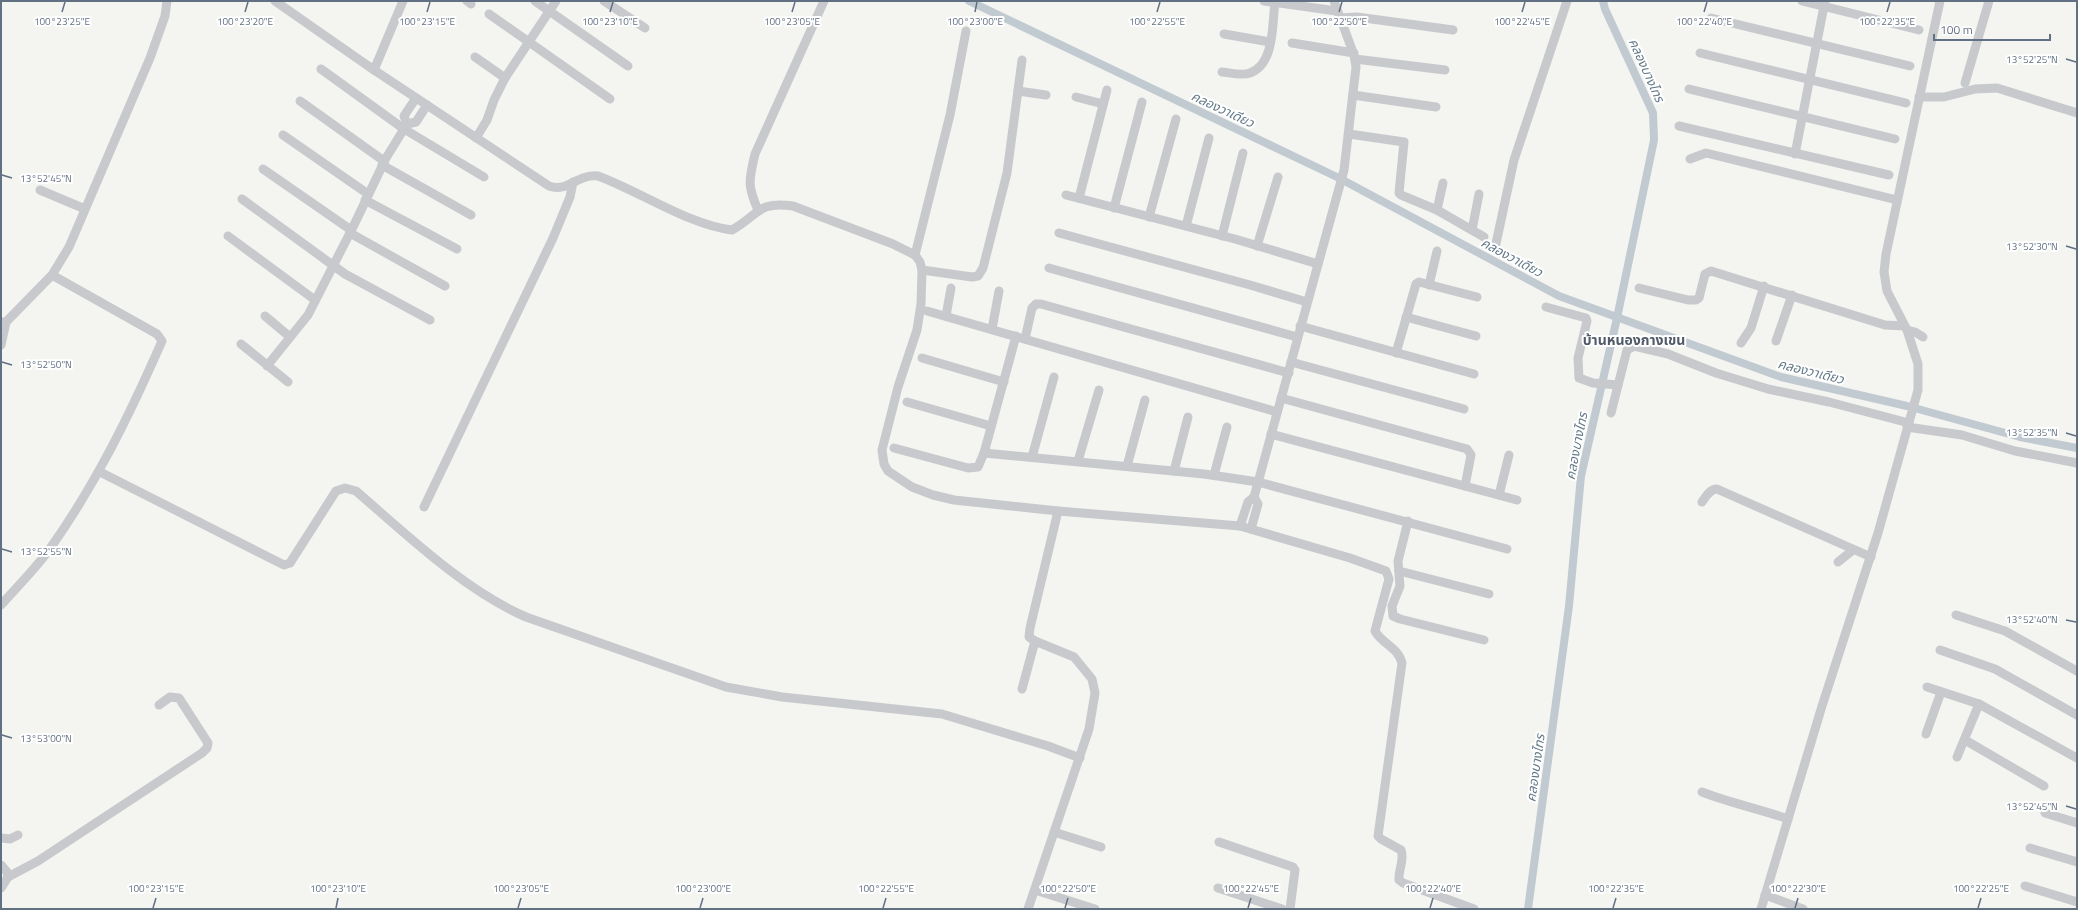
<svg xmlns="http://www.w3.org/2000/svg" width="2078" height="910" font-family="'Titillium Web','Noto Sans Thai',sans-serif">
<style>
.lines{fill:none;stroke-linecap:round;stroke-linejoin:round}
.canal{stroke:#c2cad1;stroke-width:8}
.minor{stroke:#c7c9cd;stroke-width:9}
.ticks{fill:none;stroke:#627083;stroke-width:1.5}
.labels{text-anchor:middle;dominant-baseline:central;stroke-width:4;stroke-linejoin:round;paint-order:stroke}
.water-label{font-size:13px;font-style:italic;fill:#637988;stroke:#fff}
.quarter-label{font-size:14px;font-weight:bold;fill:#505a68;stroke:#fff}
.ticks-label{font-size:10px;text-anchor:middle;fill:#627083;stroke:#fff;stroke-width:4;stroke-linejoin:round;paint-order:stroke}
</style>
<rect width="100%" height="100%" fill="#f4f5f1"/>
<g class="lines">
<!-- canal -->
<g class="canal">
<path d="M969,1L1339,178L1559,296L1781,377L1907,406L2020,437L2077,448"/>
<path d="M1528,909L1569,606L1581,476L1617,318L1654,140L1653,113L1605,9L1603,1"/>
</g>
<!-- minor -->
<g class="minor">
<path d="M275,1L374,70L549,186C568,193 576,174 598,176C639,191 689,225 732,230C759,215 757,201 793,206L893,244L915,255L920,262L922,270L921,304L917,330L898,387L882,450L884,464L888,471L912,487L933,495L954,500L1058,511L1240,526L1350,558L1386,571L1389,579L1375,631C1382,644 1398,647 1402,663L1378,836L1381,839L1401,850C1405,860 1398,870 1399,880L1403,883L1474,909"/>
<path d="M467,1L471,4"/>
<path d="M535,1L628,66"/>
<path d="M604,1L645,28"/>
<path d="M1264,1L1337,11"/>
<path d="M1802,1L1919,30"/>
<path d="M489,14L610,99"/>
<path d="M1340,18L1357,17L1453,30"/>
<path d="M1711,18L1910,66"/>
<path d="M1224,34L1270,42"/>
<path d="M1292,43L1354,53"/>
<path d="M1700,53L1906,103"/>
<path d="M475,57L505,78"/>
<path d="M1355,59L1445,70"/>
<path d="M321,69L404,129L484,177"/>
<path d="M374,70L403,1"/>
<path d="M1222,72C1231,73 1242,76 1250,73C1275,64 1272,24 1275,2"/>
<path d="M1965,83L1989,1"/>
<path d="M1689,89L1895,139"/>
<path d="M1018,91L1046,95"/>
<path d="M1353,95L1436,107"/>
<path d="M1076,97L1103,104"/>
<path d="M1919,97H1944L1975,89L1997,88L2077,113"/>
<path d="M300,101L384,161"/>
<path d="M407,124L404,116L416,98"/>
<path d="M1679,126L1889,175"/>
<path d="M1349,134L1404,142L1399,193L1401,195L1437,210L1484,237"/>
<path d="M283,135L368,194"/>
<path d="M476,138L487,120L494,100L505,78L556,1"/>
<path d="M1795,154L1825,1"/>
<path d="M1690,159L1706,153L1897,200"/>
<path d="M382,165L471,215"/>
<path d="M263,169L351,230"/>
<path d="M40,190L85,209"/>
<path d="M1066,195L1235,239L1318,264"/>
<path d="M1079,198L1107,90"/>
<path d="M242,199L345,274L430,320"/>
<path d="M365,200L457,249"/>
<path d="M1114,208L1142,102"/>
<path d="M758,210C747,185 749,180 755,154L824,1"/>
<path d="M1437,210L1443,183"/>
<path d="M1149,217L1176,119"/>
<path d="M1186,226L1209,138"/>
<path d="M1472,230L1479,194"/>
<path d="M350,233L445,286"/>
<path d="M1059,233L1250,285L1307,302"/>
<path d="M228,236L315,300"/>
<path d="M1222,236L1243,153"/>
<path d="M1257,246L1278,177"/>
<path d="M1495,248L1514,160L1567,1"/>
<path d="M915,255L950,115L966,31"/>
<path d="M1049,268L1297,337"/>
<path d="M922,270L972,277L978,276L983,268L1007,173L1022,60"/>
<path d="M1429,285L1437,251"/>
<path d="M1639,288L1688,300H1696L1699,298L1705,274L1711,271L1885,325L1905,326"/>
<path d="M1546,307L1586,318L1587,321L1578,358L1579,378L1593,383L1618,385"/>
<path d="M927,311L1277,412"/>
<path d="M265,316L290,337"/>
<path d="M946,316L951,288"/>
<path d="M1406,317L1476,336"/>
<path d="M1,322H6L52,275L69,247L150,58L165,16L167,1"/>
<path d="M1300,326L1474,374"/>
<path d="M992,329L999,291"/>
<path d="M1907,330L1915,332L1923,337"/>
<path d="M1025,339L1032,308L1036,304H1041L1289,373"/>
<path d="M1776,341L1792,295"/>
<path d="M1741,343L1751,328L1764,286"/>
<path d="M241,344L288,382"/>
<path d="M1,345L6,322"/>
<path d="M1396,353L1416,284L1419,282L1477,297"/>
<path d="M922,358L1004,382"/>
<path d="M1291,362L1464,409"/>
<path d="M267,366L308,315L353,227L386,158L407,124L416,122L427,105"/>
<path d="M1281,398L1467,449L1471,455L1465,486"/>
<path d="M907,402L991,426"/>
<path d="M1611,413L1627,350L1634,346L1668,354L1716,373L1768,389L1829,402L1909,423"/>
<path d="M1907,427L1962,435L2015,451L2077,463"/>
<path d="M1271,434L1517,500"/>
<path d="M894,448L968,468L978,467L984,453L1016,336"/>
<path d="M984,453L1204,474L1258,482L1507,549"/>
<path d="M1032,457L1054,377"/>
<path d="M1078,461L1099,390"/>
<path d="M1127,466L1145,400"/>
<path d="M1174,471L1188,417"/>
<path d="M100,472L284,565L290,563L336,491L345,488L356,491C407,535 464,590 526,617L726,687L782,697L942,714L1048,746L1080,758"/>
<path d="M1214,475L1227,427"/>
<path d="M1499,495L1509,455"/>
<path d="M1702,502C1706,496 1710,489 1717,489L1871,557"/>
<path d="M424,507L553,238L570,197L573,182"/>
<path d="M1408,521L1398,561L1400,586L1392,606L1393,616L1400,619L1484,640"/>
<path d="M1240,526L1248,502L1254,497L1344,170L1356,67L1354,55L1334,1"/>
<path d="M1251,529L1258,504L1254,497"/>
<path d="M1838,562L1853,550"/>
<path d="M1399,571L1489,594"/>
<path d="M1,605C17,587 35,569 49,550C96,484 130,414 162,341L157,334L52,275"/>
<path d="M1956,615L2005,631L2077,671"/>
<path d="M1940,650L1995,669L2077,715"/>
<path d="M1927,687L1979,704L2077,758"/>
<path d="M1022,689L1035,641"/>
<path d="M1926,734L1941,692"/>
<path d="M1965,740L2044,786"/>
<path d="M1957,757L1979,704"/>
<path d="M1702,792C1730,803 1760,809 1788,819"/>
<path d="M2045,813L2077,823"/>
<path d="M1054,832L1101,847"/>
<path d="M1,838L10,839L18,835"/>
<path d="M1219,842L1293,867L1295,870L1290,909"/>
<path d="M2030,848L2077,862"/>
<path d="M1,865L7,872L8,877L1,888"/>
<path d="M8,877L38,861L202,753L207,748L208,743L179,698L170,697L159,705"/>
<path d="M2025,886L2077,902"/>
<path d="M1218,888L1282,909"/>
<path d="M1035,890L1095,909"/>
<path d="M1765,895L1803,909"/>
<path d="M1028,909L1089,729L1095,693L1092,679L1074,657L1035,641L1029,637L1030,628L1058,511"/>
<path d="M1761,909L1822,706L1878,533L1918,390V364L1907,330L1887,291L1884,272L1886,254L1940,1"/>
</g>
</g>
<!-- ticks -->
<path class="ticks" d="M62,12L65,2M245,12L248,2M427,12L430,2M610,12L613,2M792,12L795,2M975,12L977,2M1157,12L1160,2M1339,12L1342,2M1522,12L1525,2M1704,12L1707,2M1887,12L1890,2M2066,59L2076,62M2,175L12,178M2066,246L2076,249M2,362L12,365M2066,433L2076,436M2,549L12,552M2066,620L2076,622M2,735L12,738M2066,806L2076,809M153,908L156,898M336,908L338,898M518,908L521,898M700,908L703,898M883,908L886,898M1065,908L1068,898M1248,908L1251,898M1430,908L1433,898M1613,908L1616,898M1795,908L1798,898M1978,908L1981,898"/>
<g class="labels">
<!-- water labels -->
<g class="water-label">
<text transform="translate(1647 70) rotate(66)">คลองบางไทร</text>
<text transform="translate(1223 109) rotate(25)">คลองวาเดียว</text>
<text transform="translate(1512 257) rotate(28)">คลองวาเดียว</text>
<text transform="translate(1811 371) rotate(14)">คลองวาเดียว</text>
<text transform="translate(1576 446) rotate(-79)">คลองบางไทร</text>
<text transform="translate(1535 768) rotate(-82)">คลองบางไทร</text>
</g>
<!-- quarter labels -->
<g class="quarter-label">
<text x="1634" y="339">บ้านหนองกางเขน</text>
</g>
</g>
<g class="ticks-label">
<text x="62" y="25">100°23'25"E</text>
<text x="245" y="25">100°23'20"E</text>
<text x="427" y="25">100°23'15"E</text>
<text x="610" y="25">100°23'10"E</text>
<text x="792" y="25">100°23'05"E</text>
<text x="975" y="25">100°23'00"E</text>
<text x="1157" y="25">100°22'55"E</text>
<text x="1339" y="25">100°22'50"E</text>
<text x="1522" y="25">100°22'45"E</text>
<text x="1704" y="25">100°22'40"E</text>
<text x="1887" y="25">100°22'35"E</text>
<text x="2032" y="63">13°52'25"N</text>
<text x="46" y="182">13°52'45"N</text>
<text x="2032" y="250">13°52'30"N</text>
<text x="46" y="368">13°52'50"N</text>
<text x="2032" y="436">13°52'35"N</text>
<text x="46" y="555">13°52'55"N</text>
<text x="2032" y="623">13°52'40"N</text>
<text x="46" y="742">13°53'00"N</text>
<text x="2032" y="810">13°52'45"N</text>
<text x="156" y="892">100°23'15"E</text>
<text x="338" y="892">100°23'10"E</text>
<text x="521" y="892">100°23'05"E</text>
<text x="703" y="892">100°23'00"E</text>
<text x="886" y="892">100°22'55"E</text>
<text x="1068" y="892">100°22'50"E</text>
<text x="1251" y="892">100°22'45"E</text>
<text x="1433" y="892">100°22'40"E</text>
<text x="1616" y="892">100°22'35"E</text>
<text x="1798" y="892">100°22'30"E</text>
<text x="1981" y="892">100°22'25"E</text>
</g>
<!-- border -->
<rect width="2078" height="910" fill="none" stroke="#627083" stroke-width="4"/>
<!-- scale -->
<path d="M1934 34v6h116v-6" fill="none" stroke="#627083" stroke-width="2"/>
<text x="1940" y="34" font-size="12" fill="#627083" stroke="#ffffff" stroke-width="3" paint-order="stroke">100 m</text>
</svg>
